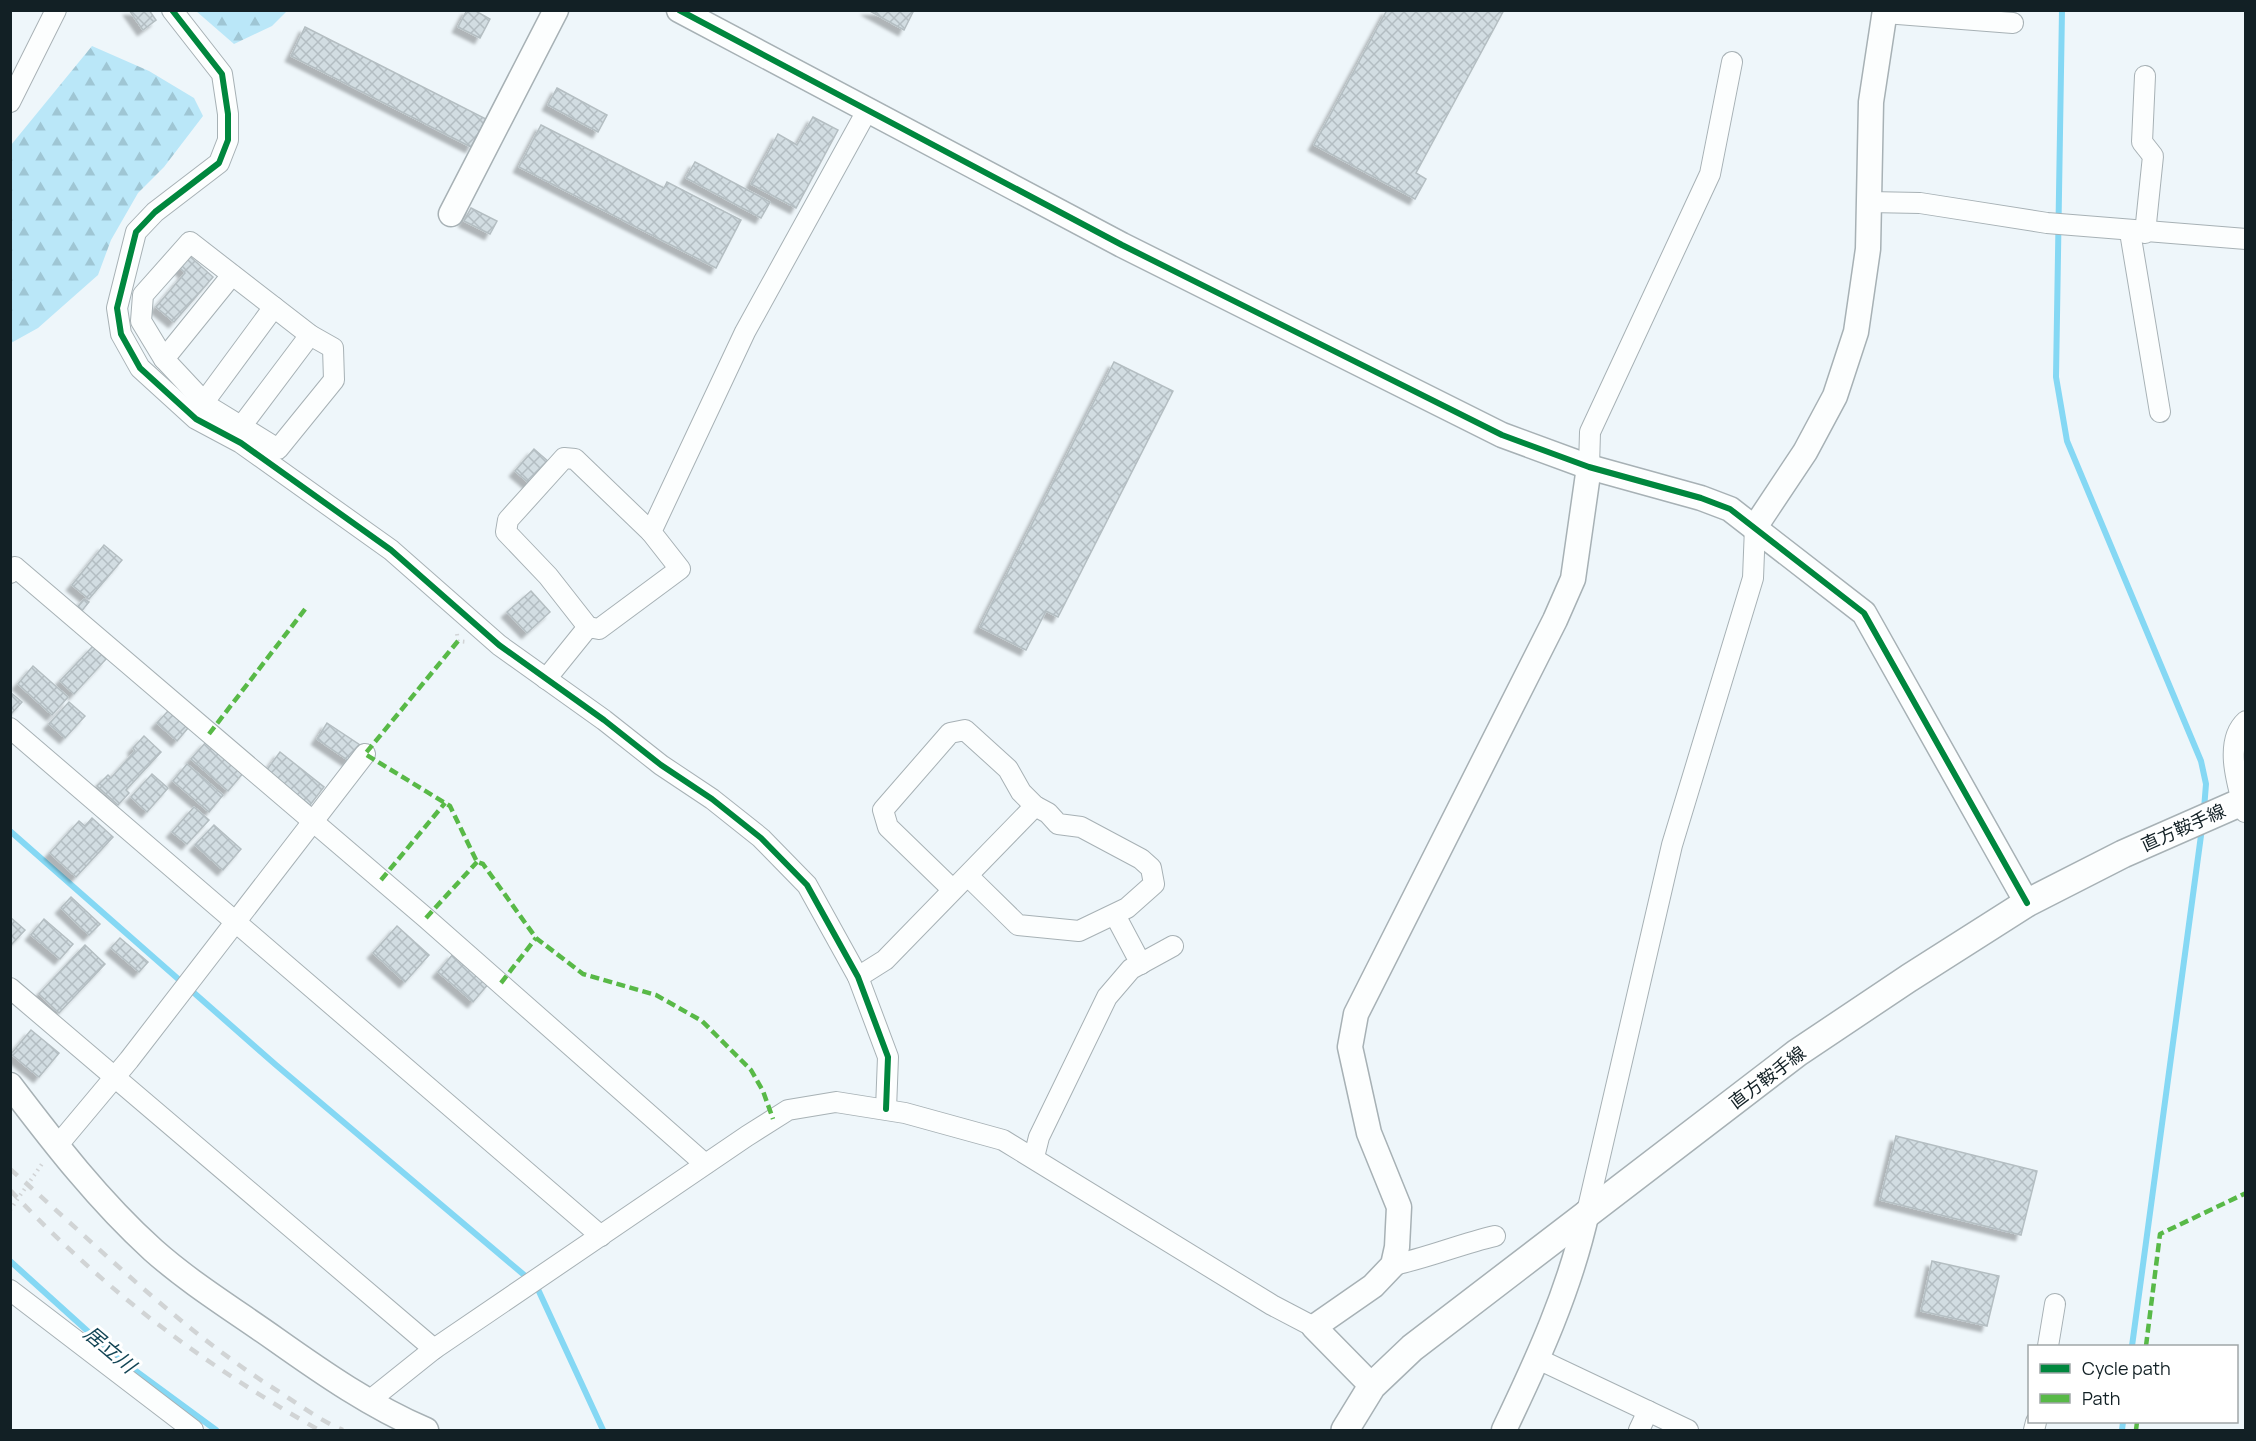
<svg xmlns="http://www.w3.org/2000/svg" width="2256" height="1441" font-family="Manrope,'Noto Sans JP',sans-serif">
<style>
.forest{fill:url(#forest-firs)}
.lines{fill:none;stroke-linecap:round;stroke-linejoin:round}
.stream{stroke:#85d8f4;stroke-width:6}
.building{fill:url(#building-cross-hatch);stroke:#b4bec2;stroke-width:1.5;filter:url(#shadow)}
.minor-casing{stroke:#a7b1b5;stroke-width:22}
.tertiary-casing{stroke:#a7b1b5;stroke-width:27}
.secondary-casing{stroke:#a7b1b5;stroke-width:30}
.path{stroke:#d1d4d6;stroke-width:4;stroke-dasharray:1.5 4.5;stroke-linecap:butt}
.minor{stroke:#fcfefe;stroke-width:20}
.tertiary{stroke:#fcfefe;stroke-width:24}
.secondary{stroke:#fcfefe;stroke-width:27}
.rail{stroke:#d1d4d5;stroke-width:4.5;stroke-dasharray:10 10;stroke-linecap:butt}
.quiet{stroke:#58b947;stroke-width:4.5;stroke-dasharray:9 4.5;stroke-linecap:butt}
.cycleway-casing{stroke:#fff;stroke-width:10}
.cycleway{stroke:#00873e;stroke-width:6}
.labels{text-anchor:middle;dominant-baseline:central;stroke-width:6;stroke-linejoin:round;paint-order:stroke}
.street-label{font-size:18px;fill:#122025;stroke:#fff}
.water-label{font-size:20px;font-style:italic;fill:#144656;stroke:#fff}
</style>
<defs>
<pattern id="forest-firs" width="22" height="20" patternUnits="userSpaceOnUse" patternTransform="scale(1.5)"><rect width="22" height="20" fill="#bae7f8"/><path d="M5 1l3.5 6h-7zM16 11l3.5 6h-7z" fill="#9fc6d4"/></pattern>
<pattern id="building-cross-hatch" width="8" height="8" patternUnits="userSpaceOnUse" patternTransform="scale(1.5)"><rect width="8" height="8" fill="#d2dde2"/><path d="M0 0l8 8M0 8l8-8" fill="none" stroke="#b3bdc2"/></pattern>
<filter id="shadow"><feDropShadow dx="-5.5" dy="5.5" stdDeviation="1.5" flood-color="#0004"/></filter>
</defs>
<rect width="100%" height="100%" fill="#eef6fa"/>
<!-- forest -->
<g class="forest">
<path d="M196,11H287L272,26L234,44Z"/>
<path d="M92,46L149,71L194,98L203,116L164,167L138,193L111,240L98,275L38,328L11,343V145Z"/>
</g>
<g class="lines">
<!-- stream -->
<g class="stream">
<path d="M2062,10L2056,377L2067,441L2201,761L2206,784L2204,809"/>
<path d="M10,831L276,1065L536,1285L603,1430"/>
<path d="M10,1261L114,1355L216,1430"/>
<path d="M2132,1346L2202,828"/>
<path d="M2122,1430L2123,1422"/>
</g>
</g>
<!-- building -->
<g class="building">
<path d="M129,10H149L156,20L143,30Z"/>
<path d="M467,10H474L490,19L480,38L458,27Z"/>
<path d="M868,10H914L904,30Z"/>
<path d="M1387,10H1504L1416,173L1426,179L1415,199L1314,145Z"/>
<path d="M305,27L486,119L471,147L291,56Z"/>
<path d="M557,88L607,115L598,132L548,105Z"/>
<path d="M813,117L838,130L796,208L751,184L778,134L797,145Z"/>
<path d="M541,125L664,188L667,182L741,220L716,268L519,167Z"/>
<path d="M695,162L770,202L761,218L686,178Z"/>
<path d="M471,208L497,221L490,234L464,221Z"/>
<path d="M186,253L213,277L174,322L156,307L185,273L176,264Z"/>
<path d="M1114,362L1173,391L1058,617L1046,611L1026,650L980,627Z"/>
<path d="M534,449L549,462L530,484L515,471Z"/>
<path d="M104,545L122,560L89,599L72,585Z"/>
<path d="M531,591L550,612L527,633L507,612Z"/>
<path d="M84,599L89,602L80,613L76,609Z"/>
<path d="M93,646L106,659L74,694L60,681Z"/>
<path d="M33,666L68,697L52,715L18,684Z"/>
<path d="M10,692L22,702L10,715Z"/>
<path d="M69,702L85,716L65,738L49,724Z"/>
<path d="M168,711L188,728L177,741L157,723Z"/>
<path d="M327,723L360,745L349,761L317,739Z"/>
<path d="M144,736L161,752L126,790L129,793L118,805L97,786L108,775L111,778L135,751L133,748Z"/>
<path d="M207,741L244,772L228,791L191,759Z"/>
<path d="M280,752L324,787L310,805L266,771Z"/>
<path d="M187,764L223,795L209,812L173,781Z"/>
<path d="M152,774L168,788L147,812L131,797Z"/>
<path d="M194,807L209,820L187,844L172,832Z"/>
<path d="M92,818L113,837L76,877L50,853L79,821L85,826Z"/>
<path d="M214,825L241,849L223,870L195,845Z"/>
<path d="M71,897L100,924L89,935L61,908Z"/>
<path d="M10,917L25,930L10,946Z"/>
<path d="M44,919L73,944L60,959L31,935Z"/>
<path d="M397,926L429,955L405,982L373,953Z"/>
<path d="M120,938L148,962L139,972L111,948Z"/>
<path d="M85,945L105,964L59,1013L39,994Z"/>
<path d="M454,953L489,983L473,1002L438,972Z"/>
<path d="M31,1030L59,1053L39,1077L11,1054Z"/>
<path d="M1896,1136L2037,1171L2021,1235L1880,1200Z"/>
<path d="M1932,1261L1999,1276L1987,1326L1921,1311Z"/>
</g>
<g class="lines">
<!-- minor casing -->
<g class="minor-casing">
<g id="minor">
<path d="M172,10L222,74L228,114V140L219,163L155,212L136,232L117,308L121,334L140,368L196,419L241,443L391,550L499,645L604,720L661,765L712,799L761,838L807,885L858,977L888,1057L886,1109"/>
<path d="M1885,13L2013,23"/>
<path d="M10,102L56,10"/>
<path d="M1869,202L1920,203L2047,223L2246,239"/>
<path d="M2130,232L2160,412"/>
<path d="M2145,233L2153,156L2142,142L2145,76"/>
<path d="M190,242L310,335L333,348L334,380L278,449L208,406L164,359L141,321L143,295Z"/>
<path d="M164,359L232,275"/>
<path d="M204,402L274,307"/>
<path d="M234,436L310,335"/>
<path d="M1589,467L1590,432L1710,174L1732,62"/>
<path d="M10,573L15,567L426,918L705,1164"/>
<path d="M588,627L548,576L506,532L508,520L564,458L575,459L651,532"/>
<path d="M546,679L588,627L599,629L680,569L651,532L745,332L868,109"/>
<path d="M10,728L601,1236"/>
<path d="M2245,812C2238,786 2223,742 2246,721"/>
<path d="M952,889L888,827L883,810L950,733L965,730L1008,769L1021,792L1035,806L1048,813L1058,824L1081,827L1141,859L1151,868L1154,884L1127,908L1079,931L1018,925L968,876"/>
<path d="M1115,915L1141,964"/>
<path d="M858,977L885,960L1035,806"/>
<path d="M10,988L434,1349"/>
<path d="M57,1146L129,1060L365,754"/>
<path d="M1034,1157L1039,1137L1107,997L1131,969L1173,946"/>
<path d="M1587,1212L1672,845L1753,578L1755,527"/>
<path d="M1393,1265C1428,1258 1460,1244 1495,1236"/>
<path d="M10,1290L193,1430"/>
<path d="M2048,1346L2055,1304"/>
<path d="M1538,1359L1688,1430"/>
<path d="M369,1401L434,1349L747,1136L788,1110L836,1102L905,1113L1003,1140L1272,1305L1314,1327"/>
<path d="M1639,1430L1648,1411"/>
<path d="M2034,1430L2036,1422"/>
</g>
</g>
<!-- tertiary casing -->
<g class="tertiary-casing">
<g id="tertiary">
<path d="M679,10L1122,245L1502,435L1589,467L1701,498L1730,509L1864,613L2027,903"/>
<path d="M451,214L556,10"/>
<path d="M1755,527L1805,452L1835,396L1856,332L1868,249L1871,102L1885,10"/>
<path d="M10,1085C54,1143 99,1201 153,1250C190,1283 234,1310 275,1339C323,1373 372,1407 426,1430"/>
<path d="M1372,1386L1314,1327L1373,1286L1393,1265L1397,1247L1399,1207L1369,1133L1350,1047L1356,1014L1555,620L1573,579L1589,467"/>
<path d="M1504,1430C1538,1359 1570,1289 1587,1212"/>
</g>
</g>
<!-- secondary casing -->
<g class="secondary-casing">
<path id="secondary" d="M1345,1430L1372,1386L1412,1348L1797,1053L1909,978L2027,903L2123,854L2246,800"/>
</g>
<!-- path -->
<g class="path">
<path d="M457,634L458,641L467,642"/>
<path d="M10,1210L44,1161"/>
</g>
<!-- minor -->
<use href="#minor" class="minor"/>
<!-- tertiary -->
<use href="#tertiary" class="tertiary"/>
<!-- secondary -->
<use href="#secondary" class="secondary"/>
<!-- rail -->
<g class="rail">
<path d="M10,1169C99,1247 180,1330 281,1393C301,1406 321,1421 343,1430"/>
<path d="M10,1190C104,1290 201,1363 319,1430"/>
</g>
<!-- quiet -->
<g class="quiet">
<path d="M458,641L365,754L450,806L477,862L483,864L536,938L583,974L656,995L702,1021L751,1070L763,1091L773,1119"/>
<path d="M209,734L306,608"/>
<path d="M381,880L445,803"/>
<path d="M426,918L477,862"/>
<path d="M501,983L536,938"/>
<path d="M2146,1346L2160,1234L2246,1193"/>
<path d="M2136,1430L2137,1422"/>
</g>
<!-- cycleway casing -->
<g class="cycleway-casing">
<g id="cycleway">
<path d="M172,10L222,74L228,114V140L219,163L155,212L136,232L117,308L121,334L140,368L196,419L241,443L391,550L499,645L604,720L661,765L712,799L761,838L807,885L858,977L888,1057L886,1109"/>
<path d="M679,10L1122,245L1502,435L1589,467L1701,498L1730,509L1864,613L2027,903"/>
</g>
</g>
<!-- cycleway -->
<use href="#cycleway" class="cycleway"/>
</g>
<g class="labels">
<!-- street labels -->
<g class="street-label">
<text transform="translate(2183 827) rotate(-24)">直方鞍手線</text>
<text transform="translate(1767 1077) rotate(-37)">直方鞍手線</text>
</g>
<!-- water labels -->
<g class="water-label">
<text transform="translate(110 1349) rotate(40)">居立川</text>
</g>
</g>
<!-- border -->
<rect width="2256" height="1441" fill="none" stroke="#122025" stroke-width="24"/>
<!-- legend -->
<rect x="2028" y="1345" width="210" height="78" fill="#ffffff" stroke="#a0a6a8" stroke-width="1.5"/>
<rect x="2040" y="1364" width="30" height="9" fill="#00873e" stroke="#a0a6a8" stroke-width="1.5"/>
<text x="2082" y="1375" font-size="18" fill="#122025">Cycle path</text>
<rect x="2040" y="1394" width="30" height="9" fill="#58b947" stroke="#a0a6a8" stroke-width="1.5"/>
<text x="2082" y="1405" font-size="18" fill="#122025">Path</text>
</svg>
